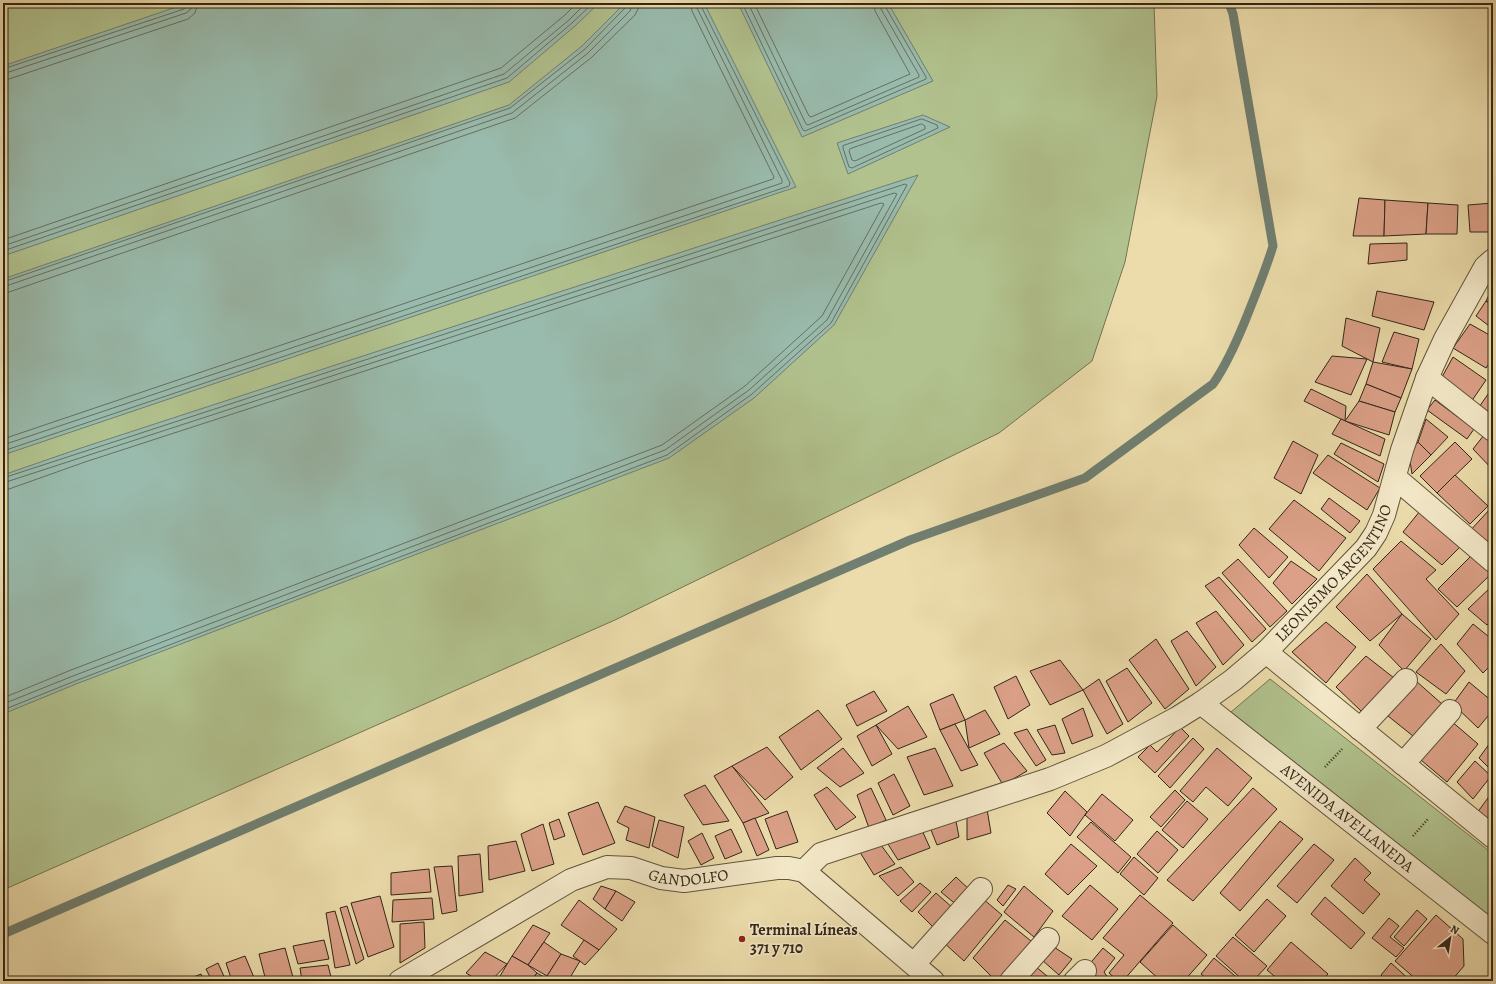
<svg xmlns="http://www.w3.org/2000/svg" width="1496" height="984" font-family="Alegreya,serif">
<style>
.green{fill:#b1c28e;stroke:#727452}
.water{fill:#99bbad;stroke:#707f71}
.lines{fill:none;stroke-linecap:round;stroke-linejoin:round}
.shore{stroke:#667062;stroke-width:1}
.stream{stroke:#707f71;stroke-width:9}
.building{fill:#dba087;stroke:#322617}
.minor-casing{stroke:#60543c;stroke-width:24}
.path{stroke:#322617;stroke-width:2.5;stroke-dasharray:1 2;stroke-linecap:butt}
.minor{stroke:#f3e8c8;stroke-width:22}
.poi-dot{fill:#8f2418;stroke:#f3e8c8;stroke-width:1.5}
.labels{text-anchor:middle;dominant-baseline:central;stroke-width:3.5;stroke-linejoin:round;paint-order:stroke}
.street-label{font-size:16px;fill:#322617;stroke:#f3e8c8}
.poi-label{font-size:16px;font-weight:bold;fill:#322617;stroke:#f3e8c8;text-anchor:start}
</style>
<rect width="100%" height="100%" fill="#ecdcab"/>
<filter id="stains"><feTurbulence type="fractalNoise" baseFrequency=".005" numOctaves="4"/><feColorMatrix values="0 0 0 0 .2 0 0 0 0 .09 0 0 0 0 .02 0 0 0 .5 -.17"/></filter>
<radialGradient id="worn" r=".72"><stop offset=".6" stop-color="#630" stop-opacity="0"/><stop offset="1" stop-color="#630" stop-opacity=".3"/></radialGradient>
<!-- green -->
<g class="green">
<path d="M3,3H1154L1157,96L1125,262L1092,361L999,433L615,620L3,890Z"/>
<path d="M1270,679L1493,854V919L1231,712Z"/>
</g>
<!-- water -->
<g class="water">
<path d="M188,3H599L575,26L509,82L3,256V66Z"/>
<path d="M625,3H704L796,187L3,455V279L509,105L582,46Z"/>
<path d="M738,3H888L933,81L802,137Z"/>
<path d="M923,115L950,127L848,174L837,143Z"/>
<path d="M918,175L834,325L754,398L669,458L76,684L3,714V475L81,448Z"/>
</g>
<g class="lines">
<!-- shore -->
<g class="shore">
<path d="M742,3L803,130L805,131L926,79V77L885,6V3"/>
<path d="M748,3L806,124L808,125L919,77V75L881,9L880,3"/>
<path d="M754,3L809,116L811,117L910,74L875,11L874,3"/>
<path d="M3,69L184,9L186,6L187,3"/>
<path d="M3,74L186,13L191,9L192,3"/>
<path d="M3,80L9,79L188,19L195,13L198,3"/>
<path d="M922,119L937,125L938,128L852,168L849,167L843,148V146Z"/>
<path d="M922,124L925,126V129L855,161L852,160L849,151L850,149Z"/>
<path d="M3,240L501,68L565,15L577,3"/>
<path d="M3,246L504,74L569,20L586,3"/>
<path d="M3,251L507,78L572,23L593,3"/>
<path d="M3,282L510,108L585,49L626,7L628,3"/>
<path d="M3,287L512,113L588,53L630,11L633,3"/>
<path d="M3,293L9,292L515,118L592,57L635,15L638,9L639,3"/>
<path d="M3,439L773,179L774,177L692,11L690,3"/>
<path d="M3,445L782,183V180L697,8L696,3"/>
<path d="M3,451L789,186L790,183L701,6V3"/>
<path d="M3,478L905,184L907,185L831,323L752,394L667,455L75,681L3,710"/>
<path d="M3,483L894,193L897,194L827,320L749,390L665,450L73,676L3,704"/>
<path d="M3,489H9L85,462L881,203L884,204L822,316L745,386L662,445L71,670L3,698"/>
</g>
<!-- stream -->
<path class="stream" d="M3,934L910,540L1085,478L1213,384C1227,364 1236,343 1245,321C1255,296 1265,272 1273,246L1233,14L1229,3"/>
</g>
<!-- building -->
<g class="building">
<path d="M1359,198L1385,200L1384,236H1353Z"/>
<path d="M1385,200L1428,203L1426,234L1384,236Z"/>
<path d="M1428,203L1458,205L1457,234H1426Z"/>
<path d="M1493,203V232H1470L1468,205Z"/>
<path d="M1407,243V260L1368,264L1370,244Z"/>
<path d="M1493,287V304L1486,301Z"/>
<path d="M1377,291L1434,302L1424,330L1372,316Z"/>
<path d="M1486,301L1493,306V329L1476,316Z"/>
<path d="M1346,318L1380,328L1373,362L1342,346Z"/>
<path d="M1470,324L1493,337V358L1486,368L1453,348Z"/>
<path d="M1394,332L1419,339L1412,369L1382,362Z"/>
<path d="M1332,356L1367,359L1351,395L1315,382Z"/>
<path d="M1453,357L1486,380L1471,402L1442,377Z"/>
<path d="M1373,362L1412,369L1401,398L1366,384Z"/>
<path d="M1366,384L1401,398L1395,412L1359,401Z"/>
<path d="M1493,387V423L1477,410Z"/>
<path d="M1311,389L1346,406L1345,421L1304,401Z"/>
<path d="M1435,400L1474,429L1467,439L1427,410Z"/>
<path d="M1359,401L1395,412L1389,435L1345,421Z"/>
<path d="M1341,419L1385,439L1380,456L1332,434Z"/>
<path d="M1426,419L1448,437L1431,455L1418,442Z"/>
<path d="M1484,435L1493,441V470L1473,449Z"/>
<path d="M1293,441L1318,455L1301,494L1274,478Z"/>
<path d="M1418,442L1431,455L1412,474L1409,454Z"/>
<path d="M1455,442L1472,459L1437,493L1420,476Z"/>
<path d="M1341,443L1384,464L1378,482L1334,454Z"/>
<path d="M1328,455L1380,488L1367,510L1313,473Z"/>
<path d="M1455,475L1488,506L1470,524L1437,493Z"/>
<path d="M1329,498L1360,521L1350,533L1321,509Z"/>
<path d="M1294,500L1346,538L1319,571L1269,529Z"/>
<path d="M1490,509L1493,512V543L1487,549L1469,532Z"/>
<path d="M1420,511L1461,546L1442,565L1403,532Z"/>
<path d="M1254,528L1288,557L1269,578L1239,545Z"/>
<path d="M1401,541L1436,570L1426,579L1459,614L1436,640L1373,569Z"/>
<path d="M1472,555L1491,574L1457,607L1438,589Z"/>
<path d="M1238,559L1287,611L1270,627L1222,573Z"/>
<path d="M1291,561L1317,579L1292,604L1273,583Z"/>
<path d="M1367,574L1402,614L1370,641L1336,607Z"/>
<path d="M1219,577L1266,629L1252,642L1205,586Z"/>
<path d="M1493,585V619L1487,625L1468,609Z"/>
<path d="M1216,611L1244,645L1223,665L1196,623Z"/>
<path d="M1402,614L1431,639L1404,671L1379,645Z"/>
<path d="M1326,622L1356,647L1326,683L1292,652Z"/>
<path d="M1473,624L1493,640V663L1483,673L1457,644Z"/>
<path d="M1187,631L1216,667L1196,686L1171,641Z"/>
<path d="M1156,639L1189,689L1165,709L1129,660Z"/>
<path d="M1441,644L1465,671L1446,694L1416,672Z"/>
<path d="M1366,656L1394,678L1361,711L1336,687Z"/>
<path d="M1060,660L1083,690L1050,705L1030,671Z"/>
<path d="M1127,668L1152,703L1128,722L1106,681Z"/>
<path d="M1016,676L1030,705L1008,719L994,687Z"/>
<path d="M1099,679L1123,724L1107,734L1083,690Z"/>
<path d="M1416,681L1442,704L1413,736L1388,716Z"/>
<path d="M1469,682L1493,702V710L1478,728L1453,704Z"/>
<path d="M874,691L887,711L857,726L846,705Z"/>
<path d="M953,694L965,720L940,730L930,704Z"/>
<path d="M908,706L927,737L898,749L876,725Z"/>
<path d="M1083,708L1093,736L1072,744L1062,719Z"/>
<path d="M818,710L842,739L801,770L779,737Z"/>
<path d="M985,710L1000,734L969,748L965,720Z"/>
<path d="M1450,720L1478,744L1447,782L1421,760Z"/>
<path d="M955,724L978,765L961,771L940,730Z"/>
<path d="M876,725L892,754L872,766L857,736Z"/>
<path d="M1055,725L1065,753L1052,755L1037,730Z"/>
<path d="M1180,727L1189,736L1155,773L1138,757L1150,745L1157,752Z"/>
<path d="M1027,729L1046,760L1036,766L1014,733Z"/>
<path d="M1193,738L1204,749L1170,788L1158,776Z"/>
<path d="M1004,743L1027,771L1003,785L984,753Z"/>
<path d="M1490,743L1493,746V772L1479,758Z"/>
<path d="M767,747L793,777L765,800L732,766Z"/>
<path d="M843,748L864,773L840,787L817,768Z"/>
<path d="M935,748L953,786L924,795L907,757Z"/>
<path d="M1217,748L1252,778L1228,806L1206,787L1193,802L1180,791Z"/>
<path d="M1475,761L1491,776L1473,799L1457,782Z"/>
<path d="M732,766L769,813L743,823L714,776Z"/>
<path d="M894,774L910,806L893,815L878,783Z"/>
<path d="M705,785L729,821L703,825L684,795Z"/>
<path d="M827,787L856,817L836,830L814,795Z"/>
<path d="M871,788L886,820L869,828L857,795Z"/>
<path d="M1253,788L1277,809L1193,901L1167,880Z"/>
<path d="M1175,790L1185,800L1161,827L1150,817Z"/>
<path d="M1065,791L1087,812L1070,836L1047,813Z"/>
<path d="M1493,791V823L1477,813Z"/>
<path d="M1102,794L1133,820L1115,841L1085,815Z"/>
<path d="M1187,801L1208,819L1183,848L1162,830Z"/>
<path d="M598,802L615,843L583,855L568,813Z"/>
<path d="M625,806L655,817L649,848L626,840L629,828L617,822Z"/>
<path d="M987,809L991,833L967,840V816Z"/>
<path d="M787,811L798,842L776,849L765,819Z"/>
<path d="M955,816L959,837L937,845L929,825Z"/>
<path d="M755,818L769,850L757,856L743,823Z"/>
<path d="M559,819L565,836L554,840L549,823Z"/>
<path d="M659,820L684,827L678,858L652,846Z"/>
<path d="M1280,821L1303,839L1240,911L1220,893Z"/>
<path d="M1091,822L1131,857L1118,873L1077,837Z"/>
<path d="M543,824L554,864L532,871L521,834Z"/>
<path d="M921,828L930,848L898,860L886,841Z"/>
<path d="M731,829L742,852L725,859L715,836Z"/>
<path d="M1157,831L1178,850L1158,873L1137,854Z"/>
<path d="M702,833L714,858L701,865L688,841Z"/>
<path d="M516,841L525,871L489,880L488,846Z"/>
<path d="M878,841L895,864L874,875L858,849Z"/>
<path d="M1071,844L1097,866L1068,895L1045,874Z"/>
<path d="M1314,844L1334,860L1297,903L1277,886Z"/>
<path d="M480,854L483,892L459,896L458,856Z"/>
<path d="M1134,857L1158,878L1144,895L1120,874Z"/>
<path d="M1355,858L1371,873L1364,880L1380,894L1363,914L1331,886Z"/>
<path d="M452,866L457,911L442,914L434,867Z"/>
<path d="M901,867L914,882L898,896L879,876Z"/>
<path d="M429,869L431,892L391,895V873Z"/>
<path d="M956,877L971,891L958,906L941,892Z"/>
<path d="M920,883L931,892L912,912L900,901Z"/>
<path d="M1008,885L1016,889L1003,906L997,900Z"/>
<path d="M1090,885L1118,909L1092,940L1062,916Z"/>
<path d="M601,886L616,891L605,909L593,899Z"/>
<path d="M1024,886L1053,911L1034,937L1004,912Z"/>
<path d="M616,891L635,902L622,921L605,909Z"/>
<path d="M936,893L954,909L937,931L918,912Z"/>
<path d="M1140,895L1173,923L1123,981H1118L1109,973L1124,955L1103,938Z"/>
<path d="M380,896L394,947L368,957L351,903Z"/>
<path d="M1325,897L1365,933L1351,949L1311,914Z"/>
<path d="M432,898L434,919L392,922L393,900Z"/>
<path d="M982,898L1002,915L964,961L943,942Z"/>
<path d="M1267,899L1286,916L1254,952L1235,935Z"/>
<path d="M579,900L617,929L599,950L561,925Z"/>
<path d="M347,906L364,959L356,964L340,908Z"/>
<path d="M1417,910L1427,919L1404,946L1394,937Z"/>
<path d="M335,911L350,965L335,968L326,913Z"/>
<path d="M1436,915L1463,939L1464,966L1451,981H1418L1395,961Z"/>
<path d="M1389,918L1399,926L1390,937L1404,948L1396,957L1372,938Z"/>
<path d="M1005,920L1031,941L1000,981H996L973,958Z"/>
<path d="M424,922L425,948L400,963V924Z"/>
<path d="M533,925L550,933L528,965L512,956Z"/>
<path d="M1173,925L1207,955L1184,981H1161L1140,962Z"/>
<path d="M1233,937L1267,966L1253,981H1244L1216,956Z"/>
<path d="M324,940L329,959L298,964L293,946Z"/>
<path d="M584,940L599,950L585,965L573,956Z"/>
<path d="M544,942L561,954L547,976L528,965Z"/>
<path d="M1291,942L1328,974L1322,981H1280L1267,970Z"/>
<path d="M1054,947L1072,959L1059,975L1042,960Z"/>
<path d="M285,948L294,981H266L259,954Z"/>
<path d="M1103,948L1115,958L1104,972L1110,981H1090L1087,967Z"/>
<path d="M485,952L507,964L491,981H479L466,973Z"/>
<path d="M561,954L580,961L568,981H553L547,976Z"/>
<path d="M245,956L255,980L232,981L226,963Z"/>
<path d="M512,956L528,965L537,973L531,981H497Z"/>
<path d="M1214,958L1241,981H1210L1201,974Z"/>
<path d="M218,963L226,981H212L206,969Z"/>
<path d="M1391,963L1411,981H1387L1381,975Z"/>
<path d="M328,965L332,981H302L300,968Z"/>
<path d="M1035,966L1053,981H1023Z"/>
<path d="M537,973L551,981H531Z"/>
<path d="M201,974L204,981H184Z"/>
</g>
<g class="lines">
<!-- minor casing -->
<g class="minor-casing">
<g id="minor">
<path d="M1427,378L1493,430"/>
<path d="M1399,481L1493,561"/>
<path d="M1266,652L1493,837"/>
<path id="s1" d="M1201,703L1493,933"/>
<path d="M1360,729L1406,680"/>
<path d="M1403,764L1450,711"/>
<path id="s2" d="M804,871L821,854L1050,779L1106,756L1177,718L1201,703L1233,680L1266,652L1366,548L1376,533L1384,515L1402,450L1427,378L1445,339L1485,267L1493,260"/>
<path d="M914,964L981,889"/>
<path id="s3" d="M400,981L571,880L607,867L631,868L661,878L684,881L777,868H789L804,871L933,981"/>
<path d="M1011,981L1048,939"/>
<path d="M1075,981L1085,971"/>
</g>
</g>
<!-- path -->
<g class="path">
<path d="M1325,767L1342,749"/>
<path d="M1413,836L1428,819"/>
</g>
<!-- minor -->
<use href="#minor" class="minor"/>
</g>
<!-- markers -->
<circle class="poi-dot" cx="742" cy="939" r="4"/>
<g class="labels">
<!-- street labels -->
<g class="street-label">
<text stroke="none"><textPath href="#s2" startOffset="622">LEONISIMO ARGENTINO</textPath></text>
<text stroke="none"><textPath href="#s1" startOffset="186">AVENIDA AVELLANEDA</textPath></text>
<text stroke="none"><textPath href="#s3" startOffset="320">GANDOLFO</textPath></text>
</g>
<!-- poi labels -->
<g class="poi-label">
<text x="750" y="930">Terminal Líneas<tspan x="750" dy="18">371 y 710</tspan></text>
</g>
</g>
<!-- margin -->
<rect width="1496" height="984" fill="none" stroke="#ecdcab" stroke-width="16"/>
<rect x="4" y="4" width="1488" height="976" fill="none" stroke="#322617" stroke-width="2"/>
<rect x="8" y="8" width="1480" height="968" fill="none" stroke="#322617"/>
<!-- north arrow -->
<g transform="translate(1450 938) rotate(30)" stroke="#f3e8c8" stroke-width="3" paint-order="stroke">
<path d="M0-3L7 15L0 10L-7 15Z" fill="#322617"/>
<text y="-6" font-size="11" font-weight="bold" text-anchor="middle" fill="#322617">N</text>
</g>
<rect width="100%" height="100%" filter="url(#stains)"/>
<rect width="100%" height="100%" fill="url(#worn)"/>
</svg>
